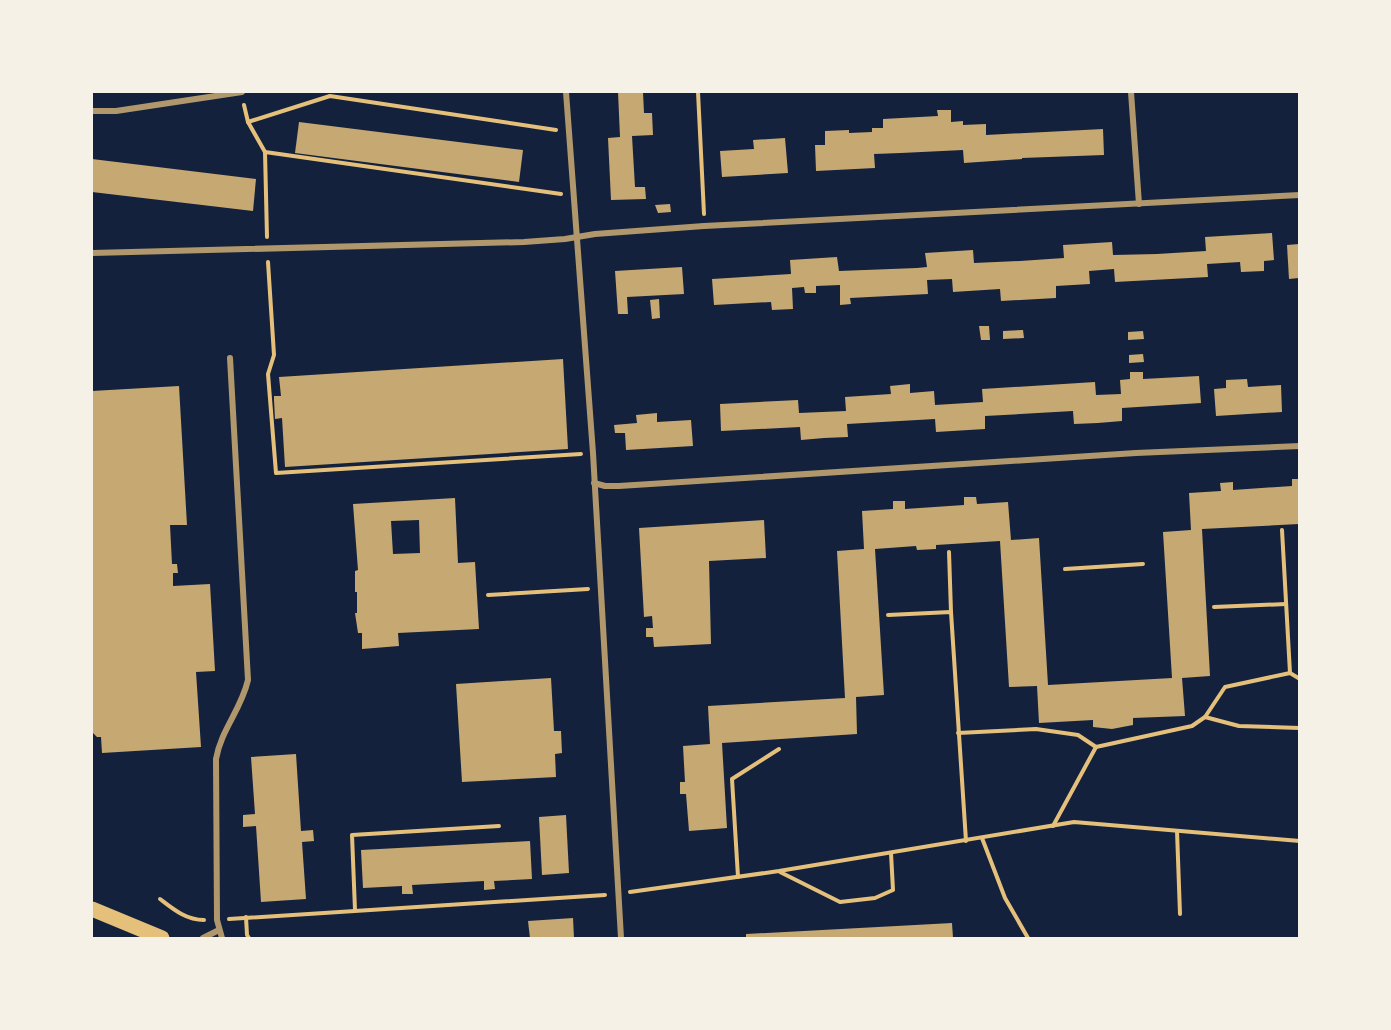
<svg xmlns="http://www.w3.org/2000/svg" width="1391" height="1030" font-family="'Titillium Web',sans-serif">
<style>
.building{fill:#c6a872;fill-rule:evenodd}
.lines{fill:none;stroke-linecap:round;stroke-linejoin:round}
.path{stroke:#e5c07b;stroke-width:4}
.minor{stroke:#b1986c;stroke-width:6}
.primary{stroke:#e5c07b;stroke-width:15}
</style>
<rect width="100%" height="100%" fill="#14213d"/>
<!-- building -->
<g class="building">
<path d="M618,92H643L644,113H652L653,135L632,136L635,187H645L646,199L611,200L608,138L620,137Z"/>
<path d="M937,110H951V122L963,121V125L986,124V135L1103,129L1104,155L1022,158V159L964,163L963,150L901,153L874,154L875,168L816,171L815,145H825V131L849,130V133L872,132V128H883V119L938,116Z"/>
<path d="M299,122L523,150L519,182L295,153Z"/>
<path d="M785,138L788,173L722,177L720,151L754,149L753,140Z"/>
<path d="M92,159L256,179L253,211L92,192Z"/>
<path d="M670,204L671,212L658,213L655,205Z"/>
<path d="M1272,233L1274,260L1264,261V271L1241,272L1240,262L1207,264L1208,277L1115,282L1114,269L1089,271L1090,284L1056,286V298L1001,301L1000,289L953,292L952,279L927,280L928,294L850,298L851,304L840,305V285L816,286V293H805L804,287L792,288L793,309L772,310L771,302L714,305L712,279L791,274L790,260L837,257L839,271L917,268L927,267L925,253L973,250L974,263L1020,261L1064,258L1063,245L1112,242L1113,255L1157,254L1206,251L1205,237Z"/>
<path d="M1299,244V278L1289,279L1287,245Z"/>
<path d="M682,267L684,294L627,297L628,314H618L615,271Z"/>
<path d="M659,299L660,318L652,319L650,300Z"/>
<path d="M979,326H989L990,340H981Z"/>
<path d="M1023,330L1024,338L1003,339V331Z"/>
<path d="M1143,331L1144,339L1128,340V332Z"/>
<path d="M1143,354L1144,362L1129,363V355Z"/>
<path d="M563,359L568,449L285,467L282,418L275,419L274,400V396H281L279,377Z"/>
<path d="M1130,372H1143V379L1199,376L1201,403L1122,408V421L1098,423L1074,424L1073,411L985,416V429L936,432L935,419L847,424L848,437L824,438L801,440L800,427L721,431L720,404L798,400L799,413L846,411L845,397L891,394L890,386L910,384V393L934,391L935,405L983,402L982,389L1095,382L1096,395L1121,394L1120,380L1130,379Z"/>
<path d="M1247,379L1248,387L1281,385L1282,412L1216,416L1214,389L1226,388V380Z"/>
<path d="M179,386L187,525H170L172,564H177L178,573H173V586L210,584L215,671L196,672L201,747L102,753L101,737H97L92,732V391Z"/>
<path d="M657,413V422L691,420L693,446L626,450L625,433H615L614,425L637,423L636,415Z"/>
<path d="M1292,479H1299V524L1202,529L1210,676L1182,678L1185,716L1133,718V725L1112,729L1093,727V720L1039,723L1037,686L1009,687L1000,541L936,545V549L917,550L916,546L875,549L884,695L856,697L857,734L722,743L727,828L689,831L686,794H680V782H685L683,746L710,744L708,706L845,698L837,551L864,549L862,511L893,509V501H905V509L964,505V497H976L977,504L1008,502L1011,540L1039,538L1048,685L1172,678L1163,532L1191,530L1189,493L1221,491L1220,483L1233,482V490L1292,486Z"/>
<path d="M455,498L458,563L475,562L479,629L398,633L399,646L362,649V633H358L355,613H357V592H355V571L358,570L353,504ZM419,520L420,553L393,554L391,521Z"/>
<path d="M764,520L766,558L709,561L711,644L654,647L653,637H646V628H653L652,616L644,617L639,528Z"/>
<path d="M551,678L554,731H561L562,753L555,754L556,777L462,782L456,684Z"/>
<path d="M296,754L301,831L313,830L314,841L302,842L306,899L261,902L256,826L243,827V815L255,814L251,757Z"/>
<path d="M566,815L569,873L542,875L539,817Z"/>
<path d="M530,841L532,879L494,881L495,889L484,890V881L412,885L413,894H402V886L363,888L361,850Z"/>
<path d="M573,918L574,938H530L528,921Z"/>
<path d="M952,923L953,938H746V934Z"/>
</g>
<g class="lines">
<!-- path -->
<g class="path">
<path d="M698,92L704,214"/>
<path d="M244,105L248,122L330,96L556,130"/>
<path d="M248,122L265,152L267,237"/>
<path d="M265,152L561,194"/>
<path d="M268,262L274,355L268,374L276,473L581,454"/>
<path d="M1282,530L1290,673"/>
<path d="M949,552L951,612"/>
<path d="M1065,569L1143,564"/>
<path d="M488,595L588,589"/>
<path d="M1214,607L1286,604"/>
<path d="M888,615L951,612L966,841"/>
<path d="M1205,717L1239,726L1300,728"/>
<path d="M958,733L1036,729L1078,735L1096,747L1192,726L1205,717L1225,687L1290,673L1300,679"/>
<path d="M1053,826L1096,747"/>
<path d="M1177,831L1180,914"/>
<path d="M982,838L1005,898L1028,938"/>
<path d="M780,872L840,902L875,898L893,890L891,853"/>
<path d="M738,877L732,779L779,749"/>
<path d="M630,892L779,871L1074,822L1300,841"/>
<path d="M160,899C173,909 186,920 204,920"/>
<path d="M355,910L352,835L499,826"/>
<path d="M246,917L247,935L249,938"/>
<path d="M229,919L605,895"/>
</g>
<!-- minor -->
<g class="minor">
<path d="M566,92L593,453L621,938"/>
<path d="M1131,92L1139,204"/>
<path d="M92,111H116L242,92"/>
<path d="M92,253L524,242L565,239L595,234L704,226L1300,195"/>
<path d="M594,483L605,486H619L1136,453L1300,446"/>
<path d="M203,938L219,930"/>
<path d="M222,938L217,920L216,759C221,730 241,710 248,680L230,358"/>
</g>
<!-- primary -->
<path class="primary" d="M92,909L162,938"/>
</g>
<!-- border -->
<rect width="1391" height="1030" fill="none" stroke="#f6f1e7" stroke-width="186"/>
</svg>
